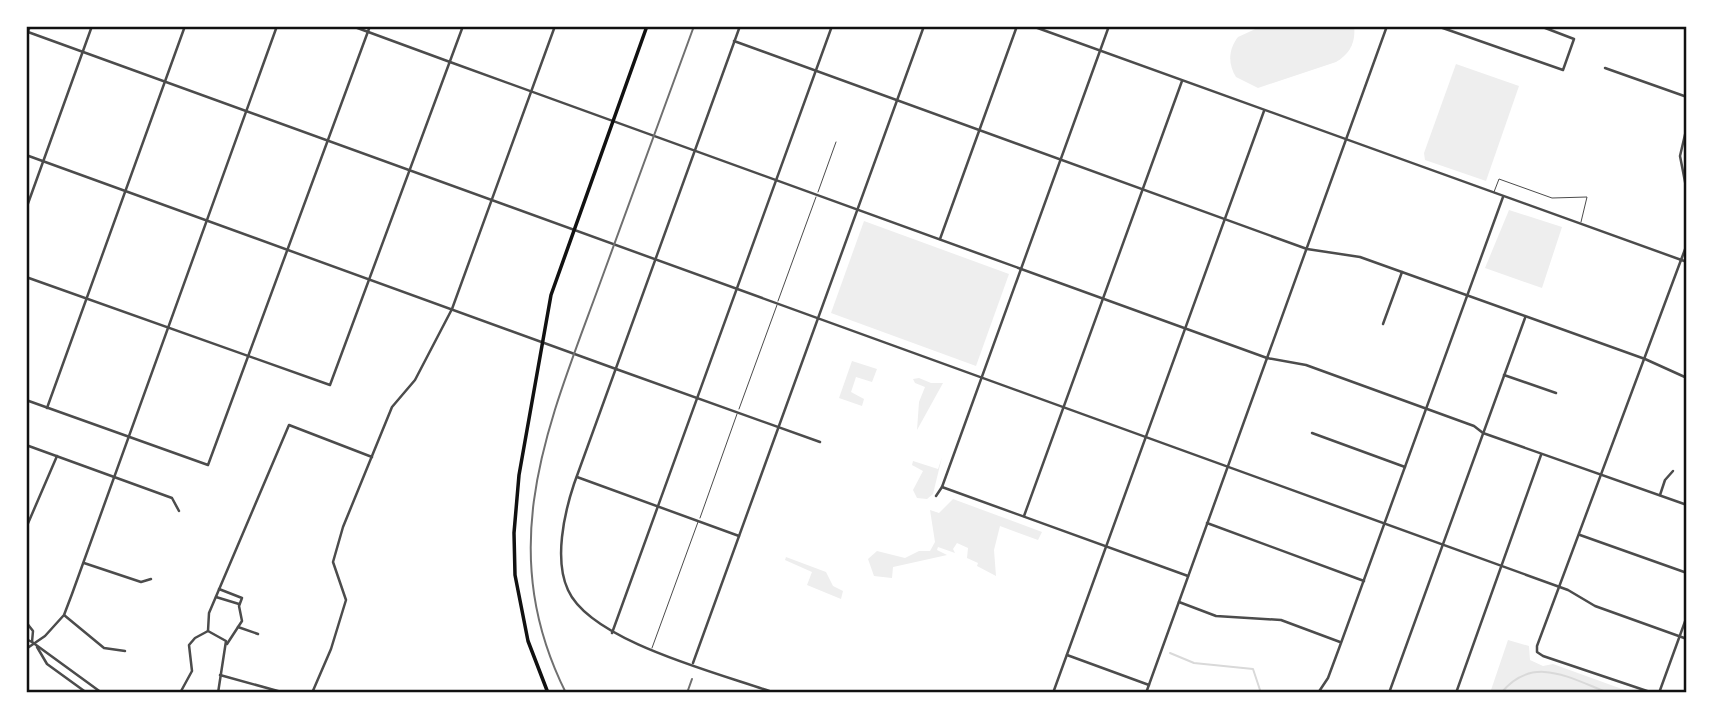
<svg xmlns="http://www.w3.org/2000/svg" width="1713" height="719" font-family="'Crimson Pro',serif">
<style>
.green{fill:#eee}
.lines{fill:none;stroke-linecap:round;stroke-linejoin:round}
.stream{stroke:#d9d9d9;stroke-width:2}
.service{stroke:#4c4c4c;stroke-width:1}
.minor{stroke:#4c4c4c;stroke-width:2.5}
.tertiary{stroke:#4c4c4c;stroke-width:2.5}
.primary{stroke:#111;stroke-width:3.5}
.rail{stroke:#707070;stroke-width:2}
.neatline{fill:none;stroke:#111;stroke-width:2.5}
</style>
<rect width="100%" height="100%" fill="#fff"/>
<!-- green -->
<g class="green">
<path d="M1262,26H1354C1356,42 1350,54 1336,62L1258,88L1236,77C1228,64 1228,50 1238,37Z"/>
<path d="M1456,64L1519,86L1486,181L1425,160L1424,153Z"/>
<path d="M1509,210L1562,227L1542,288L1485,268Z"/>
<path d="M864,221L1009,274L976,366L831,313Z"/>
<path d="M852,361L877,369L872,382L856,377L851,392L864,399L862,406L839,398Z"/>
<path d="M919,378L931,383H943L917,430L919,402L925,387L915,383L913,379Z"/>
<path d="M942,457L933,494L927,499L917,498L913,490L923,471L912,465L913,461L938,469Z"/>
<path d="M953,499L1042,532L1038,540L1000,526L994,550L996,576L977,566L978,563L967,558L968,548L957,543L953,549L955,553L938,547L937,550L947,555L893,567L892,578L874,576L868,559L877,551L905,558L919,551H930L935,542L930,510L939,513Z"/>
<path d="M786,557L826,572L833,586L843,591L841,599L807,585L812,572L785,560Z"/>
<path d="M1508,640L1529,646L1530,660L1543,666L1553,664L1633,693H1490Z"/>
</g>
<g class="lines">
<!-- stream -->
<g class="stream">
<path d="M1170,653L1194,663L1253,669L1261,693"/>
<path d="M1501,693C1533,654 1569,678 1609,693"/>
</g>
<!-- service -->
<g class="service">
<path d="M818,192L836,142"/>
<path d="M1494,192L1499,179L1552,198L1587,197L1581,222"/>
<path d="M778,301L816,197"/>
<path d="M739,409L777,305"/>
<path d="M700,518L737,414"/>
<path d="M652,648L698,522"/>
</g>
<!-- minor -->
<g class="minor">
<path d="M352,26L450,62"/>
<path d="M1437,26L1563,70L1574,39L1540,26"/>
<path d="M28,32L1568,590L1595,606L1687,639"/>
<path d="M734,41L1307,249L1360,257L1645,359L1687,378"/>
<path d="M1605,68L1687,97"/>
<path d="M26,209L92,26"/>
<path d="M940,239L1017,26"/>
<path d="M26,277L330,385L463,26"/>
<path d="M1383,324L1402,272"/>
<path d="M616,369L820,442"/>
<path d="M1504,375L1556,393"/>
<path d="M26,400L208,465L370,26"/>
<path d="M47,408L185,26"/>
<path d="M1312,433L1405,467"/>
<path d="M26,445L172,498L179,511"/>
<path d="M577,477L739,536"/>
<path d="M942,487L1188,576"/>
<path d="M1660,495L1665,480L1673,471"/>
<path d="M936,496L942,487L1109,26"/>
<path d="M1024,516L1182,81"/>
<path d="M1207,523L1364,581"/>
<path d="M26,528L57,456"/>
<path d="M1580,535L1687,573"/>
<path d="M84,563L141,582L151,579"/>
<path d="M219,589L242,598L239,606L242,621L227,644"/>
<path d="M216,597L239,604"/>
<path d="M1179,602L1216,616L1281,620L1340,642"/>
<path d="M64,615L104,648L125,651"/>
<path d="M238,627L258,634"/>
<path d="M612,633L832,26"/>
<path d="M32,642L102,693"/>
<path d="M37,647L47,664L87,693"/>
<path d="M26,649L45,636L64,615L72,594L277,26"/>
<path d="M1067,655L1149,685"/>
<path d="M693,663L924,26"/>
<path d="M220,675L285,693"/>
<path d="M180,693L192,671L189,645L195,638L208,631"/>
<path d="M218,693L226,641L208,631L209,613L289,425L372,457"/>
<path d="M312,693L331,649L346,600L333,562L343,527L392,407L415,380L452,309L555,26"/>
<path d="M1053,693L1264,111"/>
<path d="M1318,693L1328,678L1341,643L1503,197"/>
<path d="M1389,693L1525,318"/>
<path d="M1456,693L1541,455"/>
<path d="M1653,693L1543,656L1537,652V646L1681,260"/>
<path d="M1659,693L1687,616"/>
</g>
<!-- tertiary -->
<g class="tertiary">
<path d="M740,26L574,484C564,514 554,560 568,590C591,642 722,674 775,693"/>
<path d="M1032,26L1687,262"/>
<path d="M26,37L30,26"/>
<path d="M450,62L1267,358L1306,365L1474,426L1483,433L1687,505"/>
<path d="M1687,126L1680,156L1687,192"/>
<path d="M26,155L616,369"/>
<path d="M1681,260L1687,244"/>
<path d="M26,622L33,631L32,642L26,639"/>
<path d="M1146,693L1387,26"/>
</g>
<!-- primary -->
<path class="primary" d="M548,693L528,641L515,575L514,533L519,475L551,295L647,26"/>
<!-- rail -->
<g class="rail">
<path d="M566,693C491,543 551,419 603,275C633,192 663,109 694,26"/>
<path d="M687,693L692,679"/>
</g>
</g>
<!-- border -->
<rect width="1713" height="719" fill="none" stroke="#ffffff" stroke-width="56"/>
<rect x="28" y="28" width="1657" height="663" class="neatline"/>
</svg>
